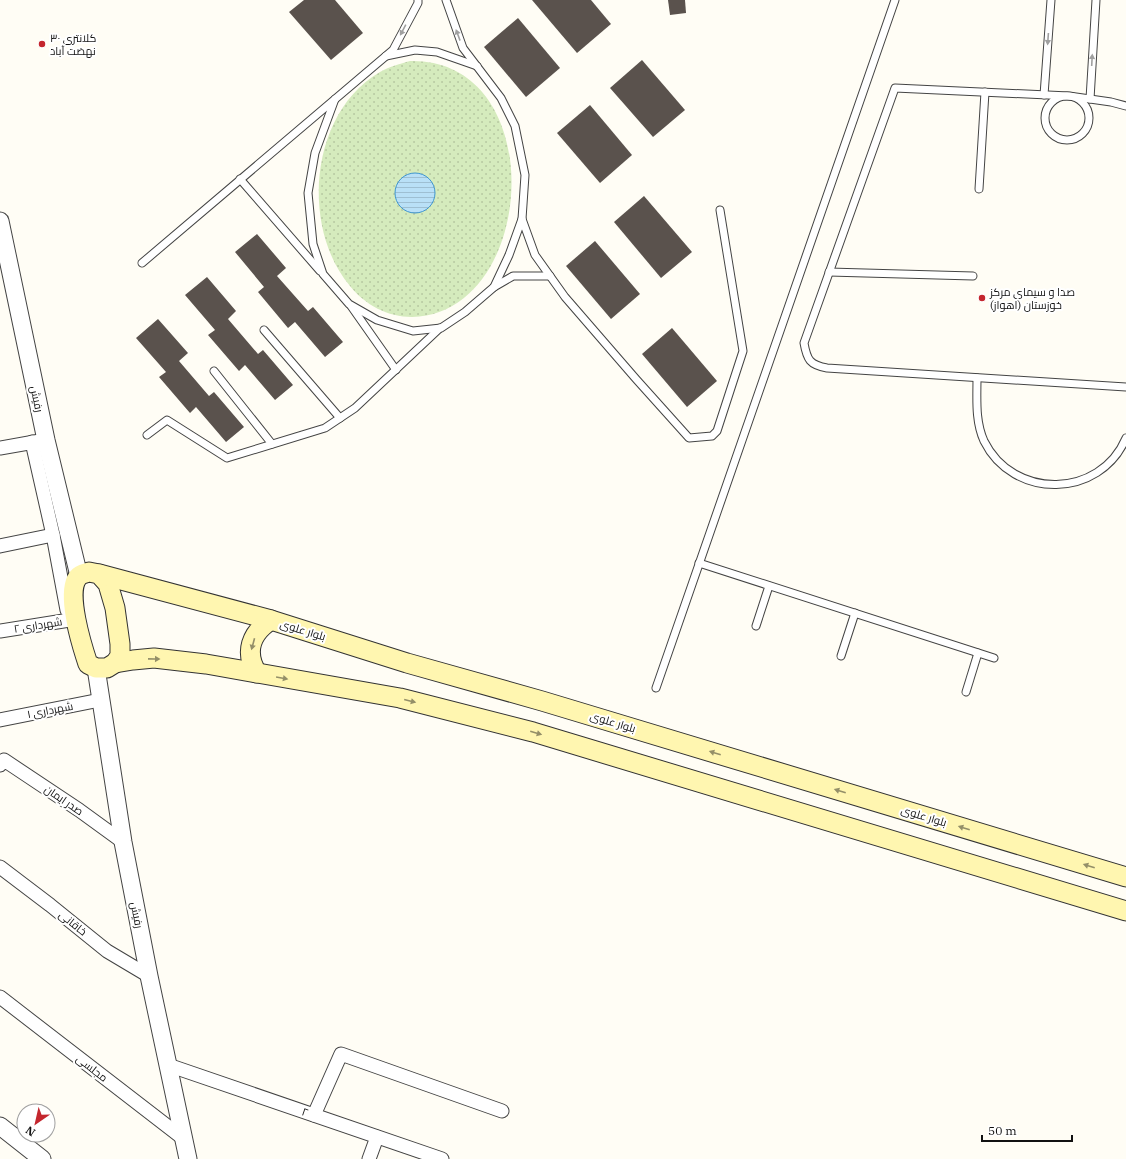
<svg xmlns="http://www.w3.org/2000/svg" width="1126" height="1159" font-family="'IBM Plex Serif',Cairo,serif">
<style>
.grass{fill:url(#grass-dots)}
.water{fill:url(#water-rules);stroke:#3f96cf}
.building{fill:#5a524d}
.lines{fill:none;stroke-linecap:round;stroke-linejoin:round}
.service-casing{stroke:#444;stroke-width:9}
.minor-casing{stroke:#444;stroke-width:15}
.tertiary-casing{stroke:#444;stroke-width:19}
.secondary-casing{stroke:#333;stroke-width:21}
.service{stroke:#fff;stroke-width:7}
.minor{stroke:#fff;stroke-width:13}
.tertiary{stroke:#fff;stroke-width:17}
.secondary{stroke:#fff6b0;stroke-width:19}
.oneway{fill:#a0a0a0}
.oneway2{fill:#948f68}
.poi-dot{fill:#c4262e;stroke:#fff;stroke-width:1.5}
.labels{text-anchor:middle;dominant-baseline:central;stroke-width:4;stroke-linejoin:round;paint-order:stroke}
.poi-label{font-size:11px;fill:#111;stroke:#fff;text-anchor:start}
.street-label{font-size:11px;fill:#111;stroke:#fff}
</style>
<defs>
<pattern id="grass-dots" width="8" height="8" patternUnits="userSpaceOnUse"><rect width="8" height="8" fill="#d5ebbd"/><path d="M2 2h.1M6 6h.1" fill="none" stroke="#b6c8a1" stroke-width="1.8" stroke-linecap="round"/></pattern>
<pattern id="water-rules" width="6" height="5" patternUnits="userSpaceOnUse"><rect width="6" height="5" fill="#b9e0f7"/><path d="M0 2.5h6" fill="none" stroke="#9ebfd3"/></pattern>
</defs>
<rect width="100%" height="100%" fill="#fffdf5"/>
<!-- grass -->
<path class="grass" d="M410,61C552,58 538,314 412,317C388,317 365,305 350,286C300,227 310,112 380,72C390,66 400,64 410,61Z"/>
<!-- water -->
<circle class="water" cx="415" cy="193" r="20"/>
<!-- building -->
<g class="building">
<path d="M304,0H335L363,33L331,60L289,12Z"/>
<path d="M532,0H591L611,24L577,53Z"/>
<path d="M668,0H685L686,13L670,15Z"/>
<path d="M518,18L560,68L526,97L484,47Z"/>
<path d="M642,60L685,110L653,137L610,88Z"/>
<path d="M590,105L632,155L600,183L557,133Z"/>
<path d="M644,196L692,252L661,278L614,222Z"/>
<path d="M257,234L286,268L277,276L308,311L313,307L343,342L325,357L295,322L288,328L258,292L264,287L235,252Z"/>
<path d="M595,241L640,294L611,319L566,266Z"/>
<path d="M207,277L236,311L228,319L258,354L263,350L293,385L275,400L245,365L239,371L208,335L215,330L185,295Z"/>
<path d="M158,319L188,353L179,361L209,396L214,392L244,427L226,442L196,407L190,413L159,377L166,372L136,338Z"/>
<path d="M672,328L717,381L687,407L642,354Z"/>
</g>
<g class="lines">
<!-- service casing -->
<g class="service-casing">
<g id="service">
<path d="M446,0L463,48L501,98L515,126L525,175L522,219L535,255L565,297L636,379L689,438L712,436L717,431L743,351L720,210"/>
<path d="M386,56L415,50L437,52L477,66"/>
<path d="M1044,95L1051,0"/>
<circle cx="1067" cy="118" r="22"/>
<path d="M335,99L315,153L308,193L313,244L323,274L349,304L377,320L413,331L441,328L465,312L494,287L509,255L522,219"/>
<path d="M1090,99L1096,0"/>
<path d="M1126,106L1111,102L1069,96L895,88L804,343C807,360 810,365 827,368L1126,387"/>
<path d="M240,179L320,271"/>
<path d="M979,189L985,92"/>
<path d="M142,263L393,50L418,3V0"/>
<path d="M829,272L973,276"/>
<path d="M494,287L513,276H550"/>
<path d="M351,306L396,370"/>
<path d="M264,330L340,418"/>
<path d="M214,371L272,444"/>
<path d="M977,378C977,399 975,421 984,441C1013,500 1100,499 1126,438"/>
<path d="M147,435L167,420L227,458L325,428L355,408L440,328"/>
<path d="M699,563L994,658"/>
<path d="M756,626L769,586"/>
<path d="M841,656L855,613"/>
<path d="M656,688L895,0"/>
<path d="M966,692L978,653"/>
</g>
</g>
<!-- minor casing -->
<g class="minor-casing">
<g id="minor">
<path d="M32,442L53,535L67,610"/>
<path d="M0,448L40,441"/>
<path d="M0,546L53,535"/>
<path d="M0,631L76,619"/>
<path d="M0,720L100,700"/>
<path d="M0,765L4,760L79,810L123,842"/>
<path d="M0,867L50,905L107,951L149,976"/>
<path d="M0,997L184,1139"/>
<path d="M168,1065L442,1159"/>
<path d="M314,1115L341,1054L502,1111"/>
<path d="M369,1159L377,1137"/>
</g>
</g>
<!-- tertiary casing -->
<g class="tertiary-casing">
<g id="tertiary">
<path d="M0,221L46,440L79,576"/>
<path d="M96,668L123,842L149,976L188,1159"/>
<path d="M0,1126L42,1159"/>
</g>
</g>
<!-- secondary casing -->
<g class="secondary-casing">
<g id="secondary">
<path d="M89,572L99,574L108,584L115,608L120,644V656L115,663L107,668H96L88,664C82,646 65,592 78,577C80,574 86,573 89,572Z"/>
<path d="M99,574L271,620L407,663L542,701L1126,877"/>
<path d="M115,663L133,660L154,658L206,664L400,698L533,732L1126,911"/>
<path d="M257,673C244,652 251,633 271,620"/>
</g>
</g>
<!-- service -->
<use href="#service" class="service"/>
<!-- minor -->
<use href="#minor" class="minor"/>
<!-- tertiary -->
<use href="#tertiary" class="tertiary"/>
<!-- secondary -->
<use href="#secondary" class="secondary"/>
</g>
<!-- one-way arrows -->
<defs><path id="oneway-solid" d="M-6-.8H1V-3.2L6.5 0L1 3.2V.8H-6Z"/></defs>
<g class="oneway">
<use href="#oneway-solid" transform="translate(403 30) rotate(118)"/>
<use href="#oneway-solid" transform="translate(458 35) rotate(-110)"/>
<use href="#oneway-solid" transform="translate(1048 39) rotate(94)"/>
<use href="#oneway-solid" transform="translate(1092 60) rotate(-87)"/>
</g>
<g class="oneway2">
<use href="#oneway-solid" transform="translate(253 644) rotate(105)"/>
<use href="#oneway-solid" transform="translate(154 659) rotate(1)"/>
<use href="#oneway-solid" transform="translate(282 678) rotate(10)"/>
<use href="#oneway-solid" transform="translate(410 701) rotate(14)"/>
<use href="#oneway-solid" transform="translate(536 733) rotate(16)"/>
<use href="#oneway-solid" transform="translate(715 753) rotate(-163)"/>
<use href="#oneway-solid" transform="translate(840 791) rotate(-163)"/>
<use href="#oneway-solid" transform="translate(964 828) rotate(-163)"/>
<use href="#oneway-solid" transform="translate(1089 866) rotate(-163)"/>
</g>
<!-- markers -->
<g class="poi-dot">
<circle cx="42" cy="44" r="4"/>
<circle cx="982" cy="298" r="4"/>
</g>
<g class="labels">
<!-- poi labels -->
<g class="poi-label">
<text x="50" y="38">کلانتری ۳۰<tspan x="50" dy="13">نهضت آباد</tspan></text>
<text x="990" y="292">صدا و سیمای مرکز<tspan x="990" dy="13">خوزستان (اهواز)</tspan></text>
</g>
<!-- street labels -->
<g class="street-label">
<text transform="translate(37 399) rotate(78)">رفیش</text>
<text transform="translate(38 625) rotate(-9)">شهرداری ۲</text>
<text transform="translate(303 630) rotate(17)">بلوار علوی</text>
<text transform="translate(50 710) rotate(-11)">شهرداری ۱</text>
<text transform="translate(613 722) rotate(17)">بلوار علوی</text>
<text transform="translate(64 800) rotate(34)">صدر ایمان</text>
<text transform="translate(924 816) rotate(17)">بلوار علوی</text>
<text transform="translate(137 915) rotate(79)">رفیش</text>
<text transform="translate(73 923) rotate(39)">خاقانی</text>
<text transform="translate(92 1068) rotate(38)">مجلسی</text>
<text transform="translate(305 1112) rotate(19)">۲</text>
</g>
</g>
<!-- north arrow -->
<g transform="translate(36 1123) rotate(214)"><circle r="19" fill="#ffffff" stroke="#a0a0a0"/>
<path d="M0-3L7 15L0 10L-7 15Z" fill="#c4262e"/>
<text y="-6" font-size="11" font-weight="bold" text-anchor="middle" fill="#111111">N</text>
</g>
<!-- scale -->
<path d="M982 1135v6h90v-6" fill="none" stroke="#111111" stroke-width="2"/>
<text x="988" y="1135" font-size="12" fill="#111111" stroke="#ffffff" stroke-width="3" paint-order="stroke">50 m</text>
</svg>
